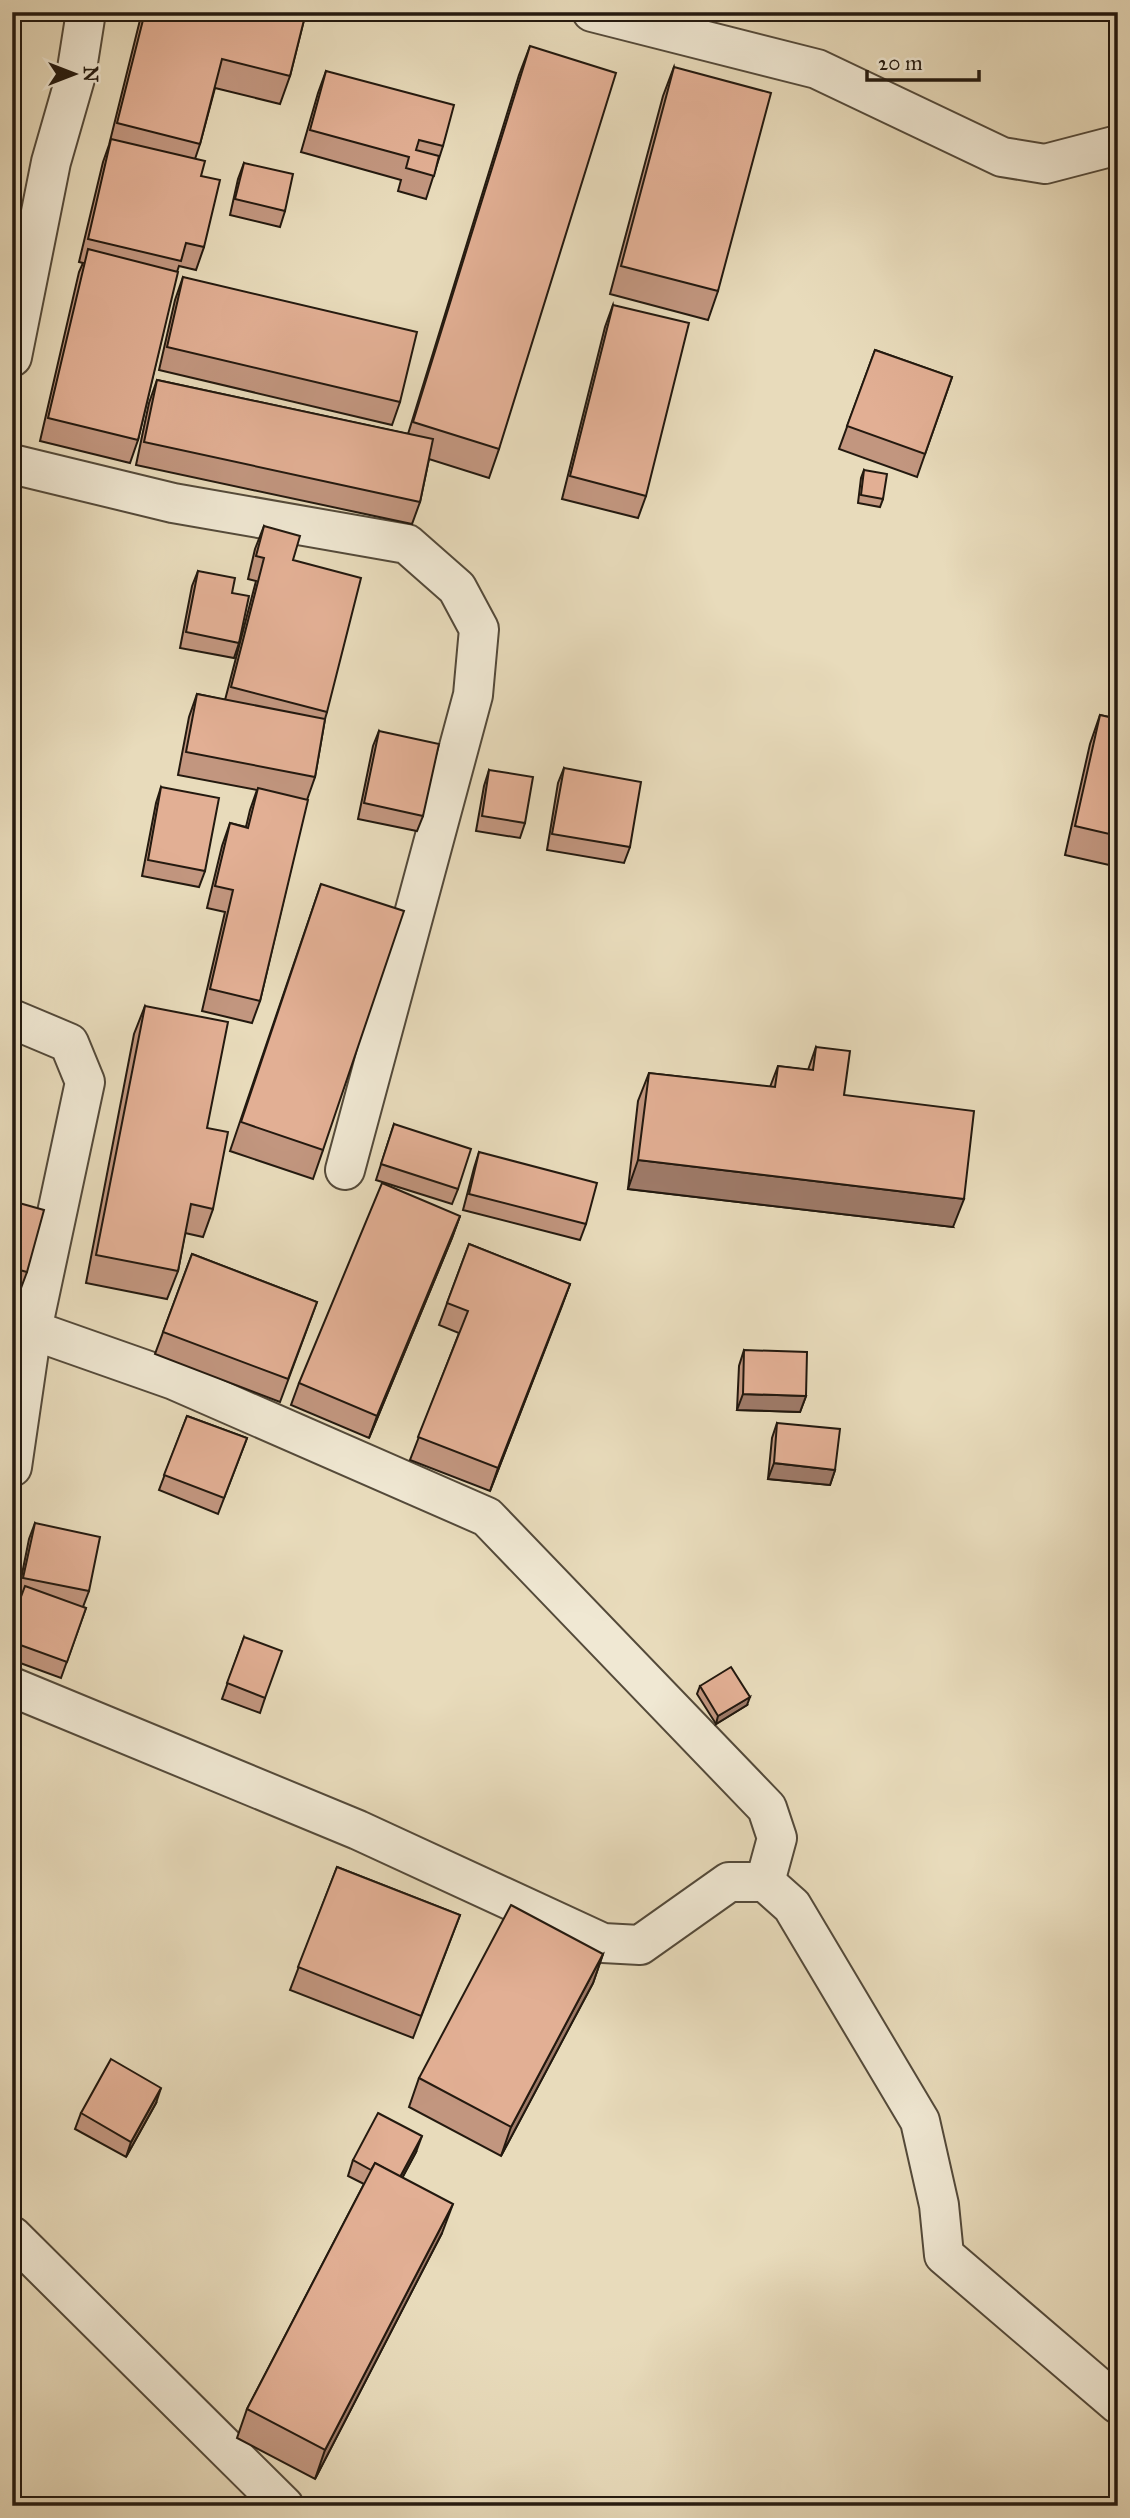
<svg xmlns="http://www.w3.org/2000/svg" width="1130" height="2518" font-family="'IM FELL Great Primer',serif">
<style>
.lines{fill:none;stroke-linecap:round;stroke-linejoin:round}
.street-casing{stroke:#544a3a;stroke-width:42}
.street{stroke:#f0e8d3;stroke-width:38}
.wall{fill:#c2967f;stroke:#23190f;stroke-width:2}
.shaded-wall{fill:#9e7a68;stroke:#23190f;stroke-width:2}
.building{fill:#e2af94;stroke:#23190f;stroke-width:2}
</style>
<rect width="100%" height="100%" fill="#e8dbbb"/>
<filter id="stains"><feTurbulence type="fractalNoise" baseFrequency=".00286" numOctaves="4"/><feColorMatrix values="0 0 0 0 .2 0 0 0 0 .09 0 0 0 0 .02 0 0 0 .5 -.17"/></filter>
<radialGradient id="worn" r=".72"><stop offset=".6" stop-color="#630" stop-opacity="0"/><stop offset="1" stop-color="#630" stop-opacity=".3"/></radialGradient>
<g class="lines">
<!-- street casing -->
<g class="street-casing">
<g id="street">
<path d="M592,12L817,69L1002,157L1045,164L1118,145"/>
<path d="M12,357L51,162L76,75L86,12"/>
<path d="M12,464L173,503L407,544L457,588L479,629L473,695L345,1170"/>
<path d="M12,1019L69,1043L85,1082L32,1330L12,1467"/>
<path d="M12,1326L32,1330L174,1380L487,1517L767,1808L777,1838L765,1882"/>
<path d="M12,1687L358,1830L603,1943L640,1945L729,1882H765L792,1906L920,2121L939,2205L944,2255L1118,2404"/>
<path d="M12,2236L284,2506"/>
</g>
</g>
<!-- street -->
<use href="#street" class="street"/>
</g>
<!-- wall -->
<g class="wall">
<path d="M142,12H306L290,76L280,104L215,88L200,144L195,159L201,176L204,247L196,270L179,266L177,272L138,440L130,463L40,441L79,272L83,263L79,262L103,162L109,145Z"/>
<path d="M530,46L499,449L489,478L429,459L420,502L412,524L136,465L149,403L157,380L408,434L519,75Z"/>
<path d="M674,67L718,291L708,320L610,294L663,96Z"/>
<path d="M326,71L443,146L426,199L398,191L401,180L301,152L318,93Z"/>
<path d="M244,163L285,211L280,227L230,215L238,179Z"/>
<path d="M183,277L400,402L392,425L159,370L175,300Z"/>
<path d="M613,305L646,496L638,518L562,499L605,327Z"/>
<path d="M875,350L952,377L917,477L839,449Z"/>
<path d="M864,470L883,499L880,507L858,503L861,478Z"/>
<path d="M264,526L293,560L327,712L325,719L315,777L307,800L260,1001L252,1023L202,1011L225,912L207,908L222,846L230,823L246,827L250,810L257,790L178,775L189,717L197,694L225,700L256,581L248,579L255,549Z"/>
<path d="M198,571L232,593L239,643L234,658L180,648L192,586Z"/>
<path d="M1100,715L1118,719V867L1065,855L1090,744Z"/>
<path d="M379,731L423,816L417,831L358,819L373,746Z"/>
<path d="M564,768L630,847L624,863L547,850L558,783Z"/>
<path d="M489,770L525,823L520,838L476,831L484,786Z"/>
<path d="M161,787L205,871L199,887L142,876L156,803Z"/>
<path d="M321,884L323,1150L313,1179L230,1151Z"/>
<path d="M145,1006L207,1128L213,1209L203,1237L185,1233L178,1271L167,1299L86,1283L134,1034Z"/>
<path d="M816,1047L844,1095L953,1227L628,1189L638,1101L649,1073L770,1087L778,1066L808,1070Z"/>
<path d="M394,1124L458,1189L452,1204L376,1180Z"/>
<path d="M479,1152L586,1224L580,1240L463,1210L474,1168Z"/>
<path d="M12,1201L27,1272L21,1288L12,1285Z"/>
<path d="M460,1216L452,1238L369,1438L291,1405L299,1383Z"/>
<path d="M469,1244L570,1284L490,1491L410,1460L459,1333L439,1325Z"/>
<path d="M192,1254L317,1302L280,1402L155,1354Z"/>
<path d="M744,1350L806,1396L800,1412L737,1410L739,1366Z"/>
<path d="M187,1416L247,1438L218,1514L159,1490Z"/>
<path d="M777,1423L835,1470L830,1485L768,1479L772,1438Z"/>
<path d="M35,1523L89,1591L83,1607L86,1608L61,1678L12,1660V1620L22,1595L18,1594L29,1539Z"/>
<path d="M244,1637L265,1698L260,1713L222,1699Z"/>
<path d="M700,1686L747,1705L716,1724L697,1694Z"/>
<path d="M337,1867L460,1915L413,2038L290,1990Z"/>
<path d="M603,1954L593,1983L501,2156L409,2107L419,2078Z"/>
<path d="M156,2103L126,2157L75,2129L81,2113Z"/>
<path d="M416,2152L402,2178L442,2233L315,2479L237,2438L247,2409L364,2184L348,2176L353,2160Z"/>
</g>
<!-- shaded-wall -->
<g class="shaded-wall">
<path d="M638,1160L964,1199L953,1227L628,1189Z"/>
<path d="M460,1216L452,1238L369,1438L377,1416Z"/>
<path d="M570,1284L562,1306L490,1491L498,1468Z"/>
<path d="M743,1394L806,1396L800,1412L737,1410Z"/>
<path d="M774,1463L835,1470L830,1485L768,1479Z"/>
<path d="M750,1697L747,1705L716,1724L718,1716Z"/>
<path d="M603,1954L593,1983L501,2156L511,2127Z"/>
<path d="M161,2088L156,2103L126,2157L131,2142Z"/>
<path d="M422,2136L416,2152L391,2199L397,2183Z"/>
<path d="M453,2204L442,2233L315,2479L325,2450Z"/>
</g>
<!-- building -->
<g class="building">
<path d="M145,12H306L290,76L222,59L200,144L117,123Z"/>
<path d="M530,46L616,73L499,449L413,422Z"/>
<path d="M674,67L771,93L718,291L621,266Z"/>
<path d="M326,71L454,105L443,146L419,140L416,150L439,156L434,176L406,168L409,157L310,130Z"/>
<path d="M111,139L205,161L201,176L220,180L204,247L186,243L181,261L88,239Z"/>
<path d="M244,163L293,174L285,211L235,199Z"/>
<path d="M88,249L178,272L138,440L48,418Z"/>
<path d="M183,277L417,332L400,402L167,347Z"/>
<path d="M613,305L689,323L646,496L570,476Z"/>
<path d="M875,350L952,377L925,454L847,426Z"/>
<path d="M157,380L433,439L420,502L144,442Z"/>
<path d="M864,470L887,474L883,499L861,495Z"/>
<path d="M264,526L300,536L293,560L361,578L327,712L231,687L264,558L256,556Z"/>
<path d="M198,571L235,578L232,593L249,596L239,643L186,632Z"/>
<path d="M197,694L325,719L315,777L186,752Z"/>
<path d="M1100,715L1118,719V836L1075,826Z"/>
<path d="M379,731L439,744L423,816L364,803Z"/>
<path d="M564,768L641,782L630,847L552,834Z"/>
<path d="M489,770L533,777L525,823L482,816Z"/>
<path d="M161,787L219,798L205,871L148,860Z"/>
<path d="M258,788L308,800L260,1001L210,989L233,890L215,886L230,823L248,828Z"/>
<path d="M321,884L404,911L323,1150L241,1122Z"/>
<path d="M145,1006L228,1022L207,1128L228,1132L213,1209L191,1204L178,1271L96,1255Z"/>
<path d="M816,1047L850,1051L844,1095L974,1111L964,1199L638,1160L649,1073L775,1087L778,1066L813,1070Z"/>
<path d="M12,1102L16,1103L12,1118Z"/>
<path d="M394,1124L471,1149L458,1189L381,1164Z"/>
<path d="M479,1152L597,1183L586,1224L469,1194Z"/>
<path d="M382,1183L460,1216L377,1416L299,1383Z"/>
<path d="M12,1201L44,1210L27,1272L12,1268Z"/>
<path d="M469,1244L570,1284L498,1468L418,1437L468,1311L447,1303Z"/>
<path d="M192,1254L317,1302L288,1379L163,1332Z"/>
<path d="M744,1350L807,1352L806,1396L743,1394Z"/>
<path d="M187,1416L247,1438L224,1498L164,1475Z"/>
<path d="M777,1423L840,1429L835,1470L774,1463Z"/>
<path d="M35,1523L100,1537L89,1591L23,1578Z"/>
<path d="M25,1586L86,1608L67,1662L12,1642V1621Z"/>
<path d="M244,1637L282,1651L265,1698L227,1683Z"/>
<path d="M731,1667L750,1697L718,1716L700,1686Z"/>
<path d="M337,1867L460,1915L421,2016L298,1967Z"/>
<path d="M511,1905L603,1954L511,2127L419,2078Z"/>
<path d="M111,2059L161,2088L131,2142L81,2113Z"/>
<path d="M378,2113L422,2136L400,2177L375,2163L371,2170L353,2160Z"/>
<path d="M375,2163L453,2204L325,2450L247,2409Z"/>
</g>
<!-- margin -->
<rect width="1130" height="2518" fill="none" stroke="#e8dbbb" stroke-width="42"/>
<rect x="14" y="14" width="1102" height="2490" fill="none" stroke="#23190f" stroke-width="3.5"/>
<rect x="21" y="21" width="1088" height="2476" fill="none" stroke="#23190f" stroke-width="2"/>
<!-- north arrow -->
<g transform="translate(74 74) rotate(90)" stroke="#f0e8d3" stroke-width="5" paint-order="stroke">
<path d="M0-5L12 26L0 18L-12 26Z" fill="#23190f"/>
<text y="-10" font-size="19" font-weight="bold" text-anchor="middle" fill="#23190f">N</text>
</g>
<!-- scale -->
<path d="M867 70v10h112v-10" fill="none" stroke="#23190f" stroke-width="3.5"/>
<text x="878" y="70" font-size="21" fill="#23190f" stroke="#f0e8d3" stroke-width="5" paint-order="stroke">20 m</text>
<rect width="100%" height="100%" filter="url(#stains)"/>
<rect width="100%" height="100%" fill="url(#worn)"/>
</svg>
